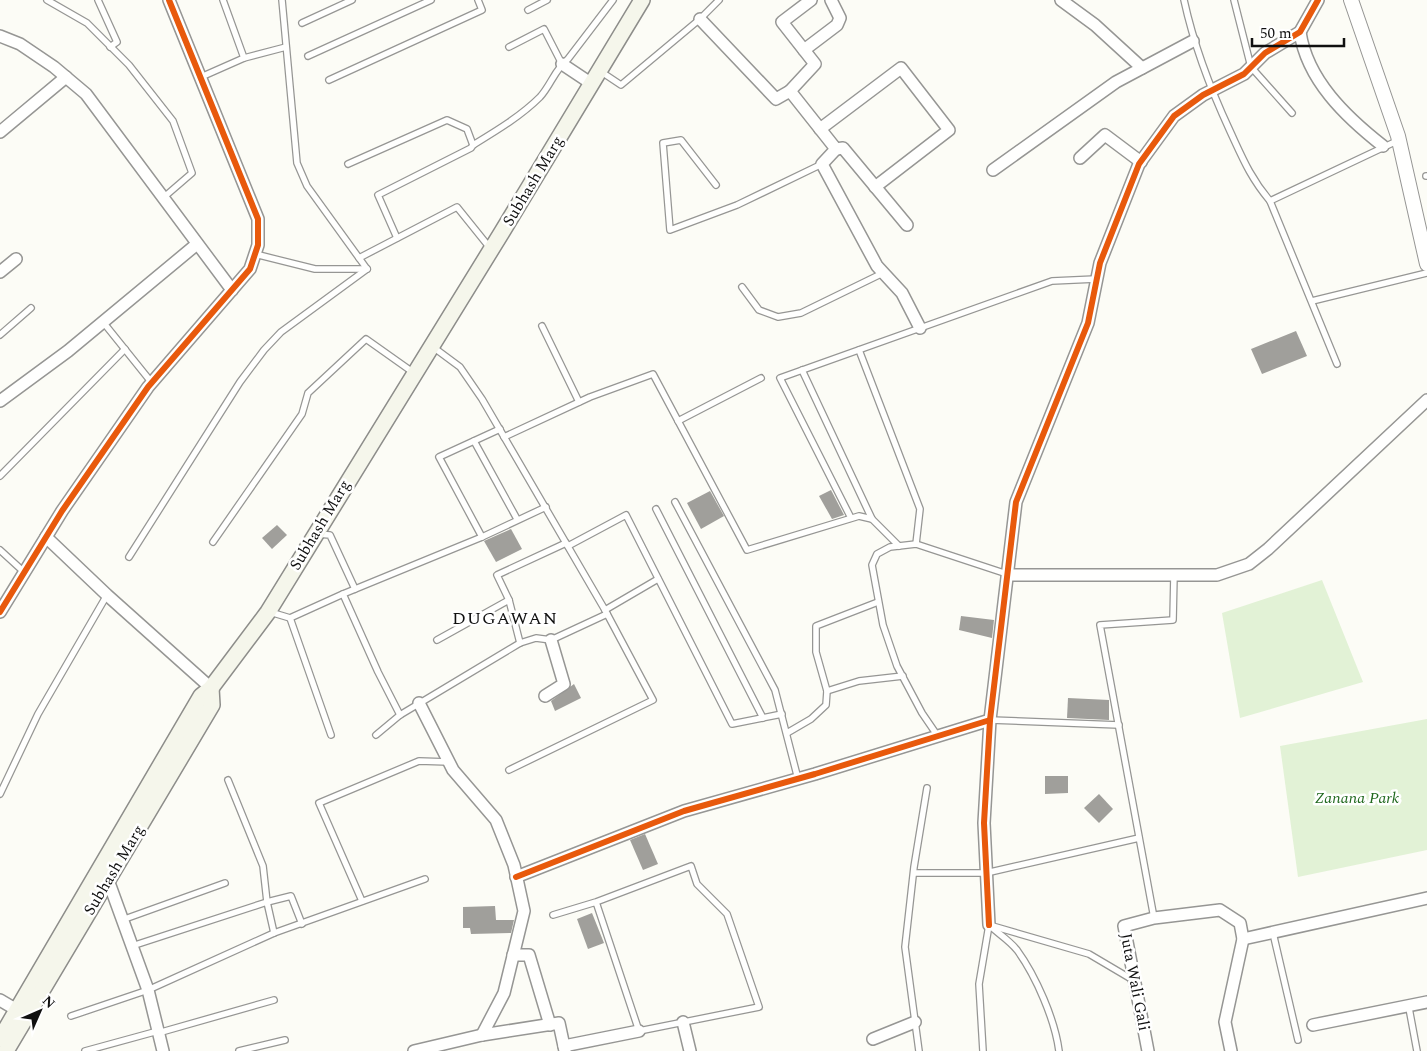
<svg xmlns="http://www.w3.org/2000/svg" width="1427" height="1051" font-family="Spectral,serif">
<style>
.green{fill:#e2f2d6}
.building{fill:#a09f9b}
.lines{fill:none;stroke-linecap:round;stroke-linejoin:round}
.service-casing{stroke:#969694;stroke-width:8}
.minor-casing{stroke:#969694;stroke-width:14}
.tertiary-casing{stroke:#969694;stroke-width:16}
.secondary-casing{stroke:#8d8d8a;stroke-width:18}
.service{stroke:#fffffe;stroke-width:5.5}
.minor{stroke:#fffffe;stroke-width:11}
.tertiary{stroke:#fffffe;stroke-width:14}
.secondary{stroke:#f5f6eb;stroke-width:15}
.cycleway-casing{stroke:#fff;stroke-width:9}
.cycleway{stroke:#e8590c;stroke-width:6}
.labels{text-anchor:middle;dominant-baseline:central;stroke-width:5;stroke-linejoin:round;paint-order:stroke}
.street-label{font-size:16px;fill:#101010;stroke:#fff}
.park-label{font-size:16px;font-style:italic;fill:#21691f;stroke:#fff}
.neighbourhood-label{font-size:18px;letter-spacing:1px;fill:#101010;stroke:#fff}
</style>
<rect width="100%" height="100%" fill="#fcfcf6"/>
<!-- green -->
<g class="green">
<path d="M1322,580L1363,682L1240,718L1222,613Z"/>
<path d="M1427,719V850L1298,877L1280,746Z"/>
</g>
<!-- building -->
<g class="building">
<path d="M1296,331L1307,356L1262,374L1251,349Z"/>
<path d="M831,490L844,515L832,519L819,496Z"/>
<path d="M710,491L724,516L701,529L687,503Z"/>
<path d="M277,525L287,535L272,549L262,538Z"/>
<path d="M511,529L522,549L496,562L484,541Z"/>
<path d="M961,616L994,620L992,638L959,630Z"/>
<path d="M574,684L581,698L555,711L551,701Z"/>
<path d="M1068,698L1109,700V720L1067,718Z"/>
<path d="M1045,776H1068V793L1045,794Z"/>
<path d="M1099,794L1113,809L1099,823L1084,808Z"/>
<path d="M645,834L658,864L643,870L630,840Z"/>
<path d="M495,906L496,920H514L511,933L471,934L470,928H463V907Z"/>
<path d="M592,913L604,943L588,949L577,919Z"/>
</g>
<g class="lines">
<!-- service casing -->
<g class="service-casing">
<g id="service">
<path d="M47,0L87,23L129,65L173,121L192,173L163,198"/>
<path d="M98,0L117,42L110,47"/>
<path d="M223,0L244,58"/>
<path d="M282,0L297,163L307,186L367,269"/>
<path d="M1184,0C1194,46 1210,88 1230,131C1243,159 1250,177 1270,201L1337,364"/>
<path d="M1234,0L1251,67L1292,113"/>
<path d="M528,10L547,0"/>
<path d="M302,23L352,0"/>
<path d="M509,47L544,29L562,64"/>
<path d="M308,56L431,0"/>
<path d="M600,71L621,85L700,19L719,0"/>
<path d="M201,77L244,58L286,47"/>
<path d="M329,80L482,10L478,0"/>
<path d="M348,164L447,120L467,129L473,145"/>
<path d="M1426,176H1427"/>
<path d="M716,185L681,140L663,143L670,230L737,205L822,164"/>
<path d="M1270,201L1399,140"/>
<path d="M397,238L378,195L471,148L473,145C496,131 521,116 540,97C551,85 555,69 568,59L613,0"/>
<path d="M255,254L315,269H367"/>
<path d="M359,258L457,207L490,248"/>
<path d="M742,287L759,310L778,317L801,313L883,273"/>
<path d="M1312,301L1427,273"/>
<path d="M103,322L152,383"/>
<path d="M542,326L579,402"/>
<path d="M0,335L31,308"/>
<path d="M433,347L460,367L482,399L605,610L653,700L509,770"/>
<path d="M859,350L920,509L916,544"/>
<path d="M802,370L872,519"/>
<path d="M678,421L761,378"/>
<path d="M504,437L590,397L653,374L747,550L859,516L872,519L899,546"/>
<path d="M474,441L517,519"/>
<path d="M0,476L125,349"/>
<path d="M675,502L775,690L798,779"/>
<path d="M656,509L763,718"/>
<path d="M851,518L780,378L1052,281L1096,279"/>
<path d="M317,534L330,535L355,589"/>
<path d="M482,537L439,457L500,429"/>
<path d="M213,542L302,414L308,393L366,339L414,373"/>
<path d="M568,546L626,515L732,724L782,714"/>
<path d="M0,550L24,572"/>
<path d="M129,557L240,382L264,350L281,332L367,269"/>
<path d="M343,594L378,672L400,715"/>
<path d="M509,600L497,575L566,543"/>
<path d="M605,610L658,579"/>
<path d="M270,612L290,618L343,594L482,537L546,507"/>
<path d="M290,618L331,735"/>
<path d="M437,640L509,600L520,643"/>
<path d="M827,691L859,681L903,676"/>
<path d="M990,720L1119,725"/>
<path d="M787,733L811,719L826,705L827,691L816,652V626L878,602"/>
<path d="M376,735L400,715L520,643L536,638L551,640L607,614"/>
<path d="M937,735L922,713L897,666L883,625L872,565L877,554L890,547L916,544L1007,574"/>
<path d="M228,780L263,866L267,902L274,933"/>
<path d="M0,794L38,714L107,595"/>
<path d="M914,873H986L1139,838"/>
<path d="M362,901L319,803L419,761L449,762"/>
<path d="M553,915L596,902L691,866L697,884L727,914L759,1007L639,1031L596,902"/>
<path d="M1154,918L1100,625L1173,620L1174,575"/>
<path d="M122,920L225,883"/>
<path d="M989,925L1089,954L1133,980"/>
<path d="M990,926C999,934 1010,941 1017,950C1036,976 1055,1020 1059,1051"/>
<path d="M1273,933L1298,1040"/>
<path d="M132,946L267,902L291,896L302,924"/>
<path d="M1409,1008L1417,1051"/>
<path d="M71,1016L148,990L274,933L425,879"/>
<path d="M158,1033L274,1000"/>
<path d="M85,1051L158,1031"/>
<path d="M239,1051L285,1040"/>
<path d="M919,1051L905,947L914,867L927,788"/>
<path d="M983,1051L979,984L989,925"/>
</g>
</g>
<!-- minor casing -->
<g class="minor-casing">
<g id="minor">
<path d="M1061,0L1095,25L1142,68"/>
<path d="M700,19L776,99L790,91L836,149L822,164L877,266L902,293L920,328"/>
<path d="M1300,32C1307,80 1346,117 1383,146"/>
<path d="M0,36L20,44L54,67L86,94L232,290"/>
<path d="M804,50L837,25L840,18L831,0"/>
<path d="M562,64L592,84"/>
<path d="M790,91L815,64L782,22L811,0"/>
<path d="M820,129L901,68L949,130L875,187"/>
<path d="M0,132L66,77"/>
<path d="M836,149L843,148L907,225"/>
<path d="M1080,158L1105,135L1141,162"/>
<path d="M993,170L1116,82L1193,41"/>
<path d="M0,272L16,259"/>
<path d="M0,401L68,351L197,244"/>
<path d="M46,537L107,595L211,688"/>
<path d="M1009,575H1217L1249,564L1268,549L1427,400"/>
<path d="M0,612L62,511L148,387L250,269L258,245V219L169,0"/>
<path d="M545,696L564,684L551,640"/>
<path d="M419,703L453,770L496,820L514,865L524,911L504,993L482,1035"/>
<path d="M103,877L108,880L148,990L163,1051"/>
<path d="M516,877L684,811L815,774L990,720"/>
<path d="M989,925L984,823L990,720L1016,502L1088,323L1100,263L1139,164L1174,116L1203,95L1244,74L1265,53L1300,32L1318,0"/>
<path d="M1243,939L1427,898"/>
<path d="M513,955H529L550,1025"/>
<path d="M0,1000L22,1013"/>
<path d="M683,1022L690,1051"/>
<path d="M1313,1025L1427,1002"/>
<path d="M873,1039L915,1022"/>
<path d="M564,1046L639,1031"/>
<path d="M414,1051L482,1035L559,1023L565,1051"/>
<path d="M1148,1051L1124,926L1154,918L1220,910L1240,923L1243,939L1225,1022L1231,1051"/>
</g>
</g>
<!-- tertiary casing -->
<g class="tertiary-casing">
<path id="tertiary" d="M1351,0L1398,136L1427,264"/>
</g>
<!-- secondary casing -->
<g class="secondary-casing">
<g id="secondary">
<path d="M0,1039L201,696L211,688L268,612L502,232L642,0"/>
<path d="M6,1051L212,705L211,688"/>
</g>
</g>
<!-- service -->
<use href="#service" class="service"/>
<!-- minor -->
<use href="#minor" class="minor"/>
<!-- tertiary -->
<use href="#tertiary" class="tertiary"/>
<!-- secondary -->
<use href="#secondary" class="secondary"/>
<!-- cycleway casing -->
<g class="cycleway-casing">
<g id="cycleway">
<path d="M0,612L62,511L148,387L250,269L258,245V219L169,0"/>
<path d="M516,877L684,811L815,774L990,720"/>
<path d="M989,925L984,823L990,720L1016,502L1088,323L1100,263L1139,164L1174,116L1203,95L1244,74L1265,53L1300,32L1318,0"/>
</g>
</g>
<!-- cycleway -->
<use href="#cycleway" class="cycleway"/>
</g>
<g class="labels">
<!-- street labels -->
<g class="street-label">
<text transform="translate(533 181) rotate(-59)">Subhash Marg</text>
<text transform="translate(320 525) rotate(-59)">Subhash Marg</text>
<text transform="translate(114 870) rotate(-59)">Subhash Marg</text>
<text transform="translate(1135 982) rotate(79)">Juta Wali Gali</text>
</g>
<!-- park labels -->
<g class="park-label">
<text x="1357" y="798">Zanana Park</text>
</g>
<!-- neighbourhood labels -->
<g class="neighbourhood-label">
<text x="505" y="618">DUGAWAN</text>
</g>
</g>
<!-- north arrow -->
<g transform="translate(40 1011) rotate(45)" stroke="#ffffff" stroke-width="4" paint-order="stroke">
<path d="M0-4L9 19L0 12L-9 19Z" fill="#101010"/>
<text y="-8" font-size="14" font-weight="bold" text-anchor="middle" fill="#101010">N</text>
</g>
<!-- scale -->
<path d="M1252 38v8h92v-8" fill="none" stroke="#101010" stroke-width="2.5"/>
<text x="1260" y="38" font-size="15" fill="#101010" stroke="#ffffff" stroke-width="4" paint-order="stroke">50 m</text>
</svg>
